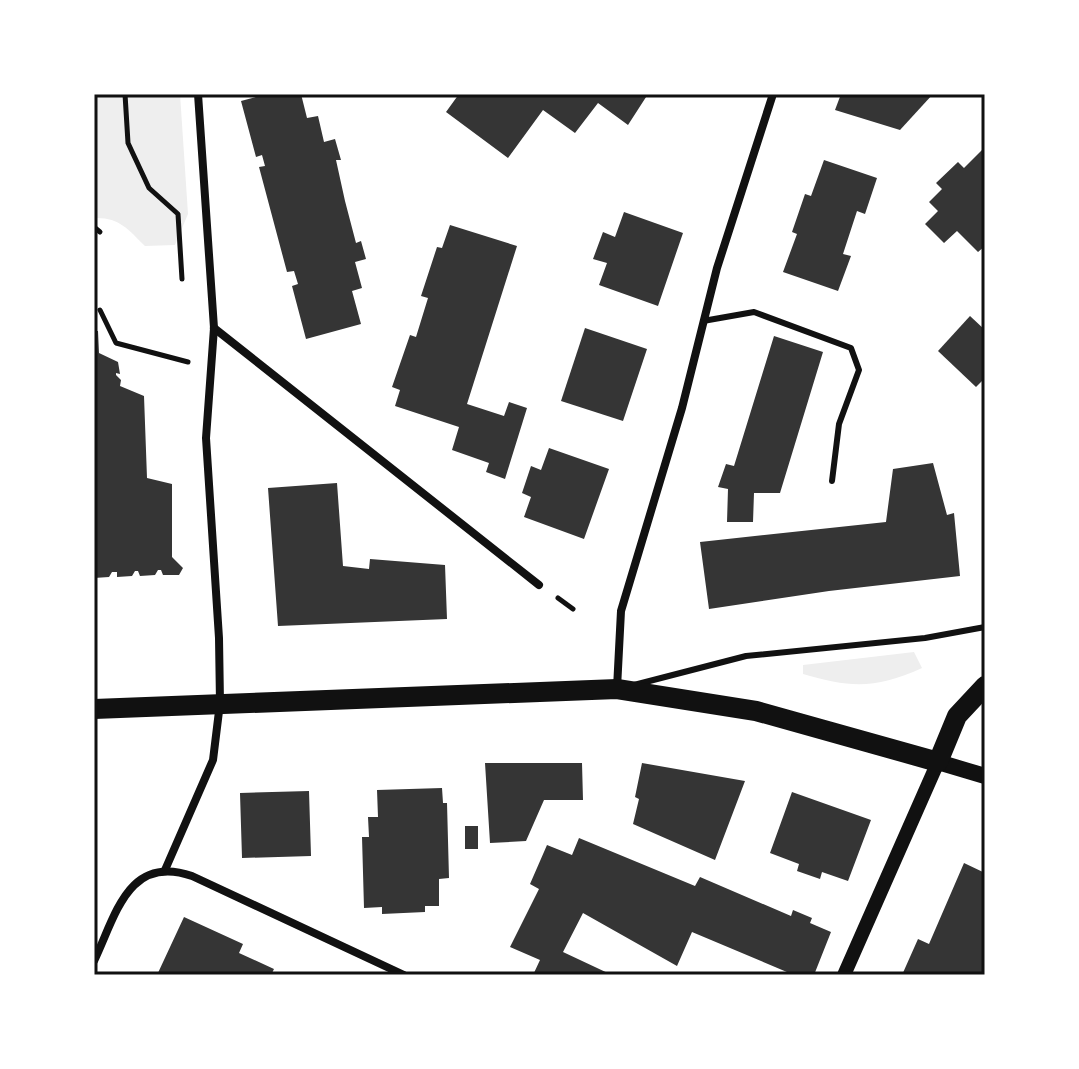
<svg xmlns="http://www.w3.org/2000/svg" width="1079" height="1069" font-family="'PT Sans',sans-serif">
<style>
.green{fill:#eee}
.building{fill:#353535}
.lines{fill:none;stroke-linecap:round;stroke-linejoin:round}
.path{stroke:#111;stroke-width:5}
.service{stroke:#111;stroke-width:6}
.minor{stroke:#111;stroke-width:8}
.tertiary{stroke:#111;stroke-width:14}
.secondary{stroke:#111;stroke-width:16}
.primary{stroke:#111;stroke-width:20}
.neatline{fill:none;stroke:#111;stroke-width:3}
</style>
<rect width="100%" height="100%" fill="#fff"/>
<!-- green -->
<g class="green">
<path d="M94,94H180L188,214L175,245L145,246C128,229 119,217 94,218Z"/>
<path d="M914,652L922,668C876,689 850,688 803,674V665Z"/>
</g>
<!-- building -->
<g class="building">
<path d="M267,94H301L307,118L318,116L324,142L335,139L341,160H336L345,201L356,243L361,241L366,259L355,262L362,288L352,291L361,324L306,339L292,286L298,284L294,271L287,272L259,167L265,166L262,155L256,157L241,101Z"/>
<path d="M459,94H648L628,125L598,103L575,133L543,110L508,158L446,112Z"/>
<path d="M841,94H933L900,130L835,110Z"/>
<path d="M985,147V246L978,252L957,231L944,243L925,224L938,211L929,202L942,189L936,183L958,162L964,168Z"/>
<path d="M824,160L877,178L865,214L857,211L843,254L851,256L838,291L783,272L797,234L792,232L805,194L811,196Z"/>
<path d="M624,212L683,233L658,306L599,285L607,263L593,259L603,232L615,237Z"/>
<path d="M450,225L517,246L467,404L504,416L509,402L527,408L505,479L486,472L489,463L452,450L459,427L395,406L400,390L392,387L410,335L416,337L428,298L421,296L437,247L442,248Z"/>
<path d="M970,316L985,330V378L976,387L938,351Z"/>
<path d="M585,328L647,349L623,421L561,401Z"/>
<path d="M94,331H98L99,353L118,362L120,374L116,373V375L121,380L120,386L144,396L147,478L172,484V557L183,568L179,575H163L161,570H158L155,575L140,576L138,571H135L132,576L117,577V572H112L109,577L94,578Z"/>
<path d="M774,336L823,352L780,493H754L753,522H727L728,489L718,487L726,464L734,466Z"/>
<path d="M549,448L609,469L584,539L524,517L531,497L522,493L531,466L541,470Z"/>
<path d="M933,463L947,515L954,513L960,576L829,591L709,609L700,542L886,522L893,469Z"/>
<path d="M337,483L343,566L369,569L370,559L445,565L447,619L278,626L268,488Z"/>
<path d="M485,763H582L583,800H544L526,841L490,843Z"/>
<path d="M642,763L745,781L715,860L633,824L639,799L635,797Z"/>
<path d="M442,788L443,803H447L449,878L439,879V906H425V912L382,914V907L364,908L362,837H369L368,817H378L377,790Z"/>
<path d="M309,791L311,856L242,858L240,793Z"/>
<path d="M792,792L871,820L848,881L822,872L820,879L797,871L799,864L770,853Z"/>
<rect x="465" y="826" width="13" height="23"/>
<path d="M579,838L695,886L700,877L791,916L793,910L812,918L810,923L831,932L814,975H794L692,932L677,966L583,913L563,952L612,975H533L540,960L510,947L539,889L530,884L547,845L572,855Z"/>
<path d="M964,863L985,873V966L981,975H902L918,939L929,944Z"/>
<path d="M184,917L243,944L239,953L274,969L271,975H157Z"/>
</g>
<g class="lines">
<!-- path -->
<g class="path">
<path d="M125,94L128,143L149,188L178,214L182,279"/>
<path d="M94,227L100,232"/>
<path d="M100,310L116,343L188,362"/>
<path d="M558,598L573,609"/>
</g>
<!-- service -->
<g class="service">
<path d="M703,321L754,312L851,348L859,370L839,424L832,481"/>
<path d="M634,685L746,656L925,638L985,627"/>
</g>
<!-- minor -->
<g class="minor">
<path d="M214,328L539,585"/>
<path d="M617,688L621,611L682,408L717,268L773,94"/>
<path d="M165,870L213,760L220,703L219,638L206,438L214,328L198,94"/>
<path d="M94,961C116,915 128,854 192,876L404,975"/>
</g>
<!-- tertiary -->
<path class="tertiary" d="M844,975L938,762"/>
<!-- secondary -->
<path class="secondary" d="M938,762L985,776"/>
<!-- primary -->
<path class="primary" d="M94,709L617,689L756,711L938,762L957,716L985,686"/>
</g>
<!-- border -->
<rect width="1079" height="1069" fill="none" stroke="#ffffff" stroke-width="192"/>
<rect x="96" y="96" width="887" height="877" class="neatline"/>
</svg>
